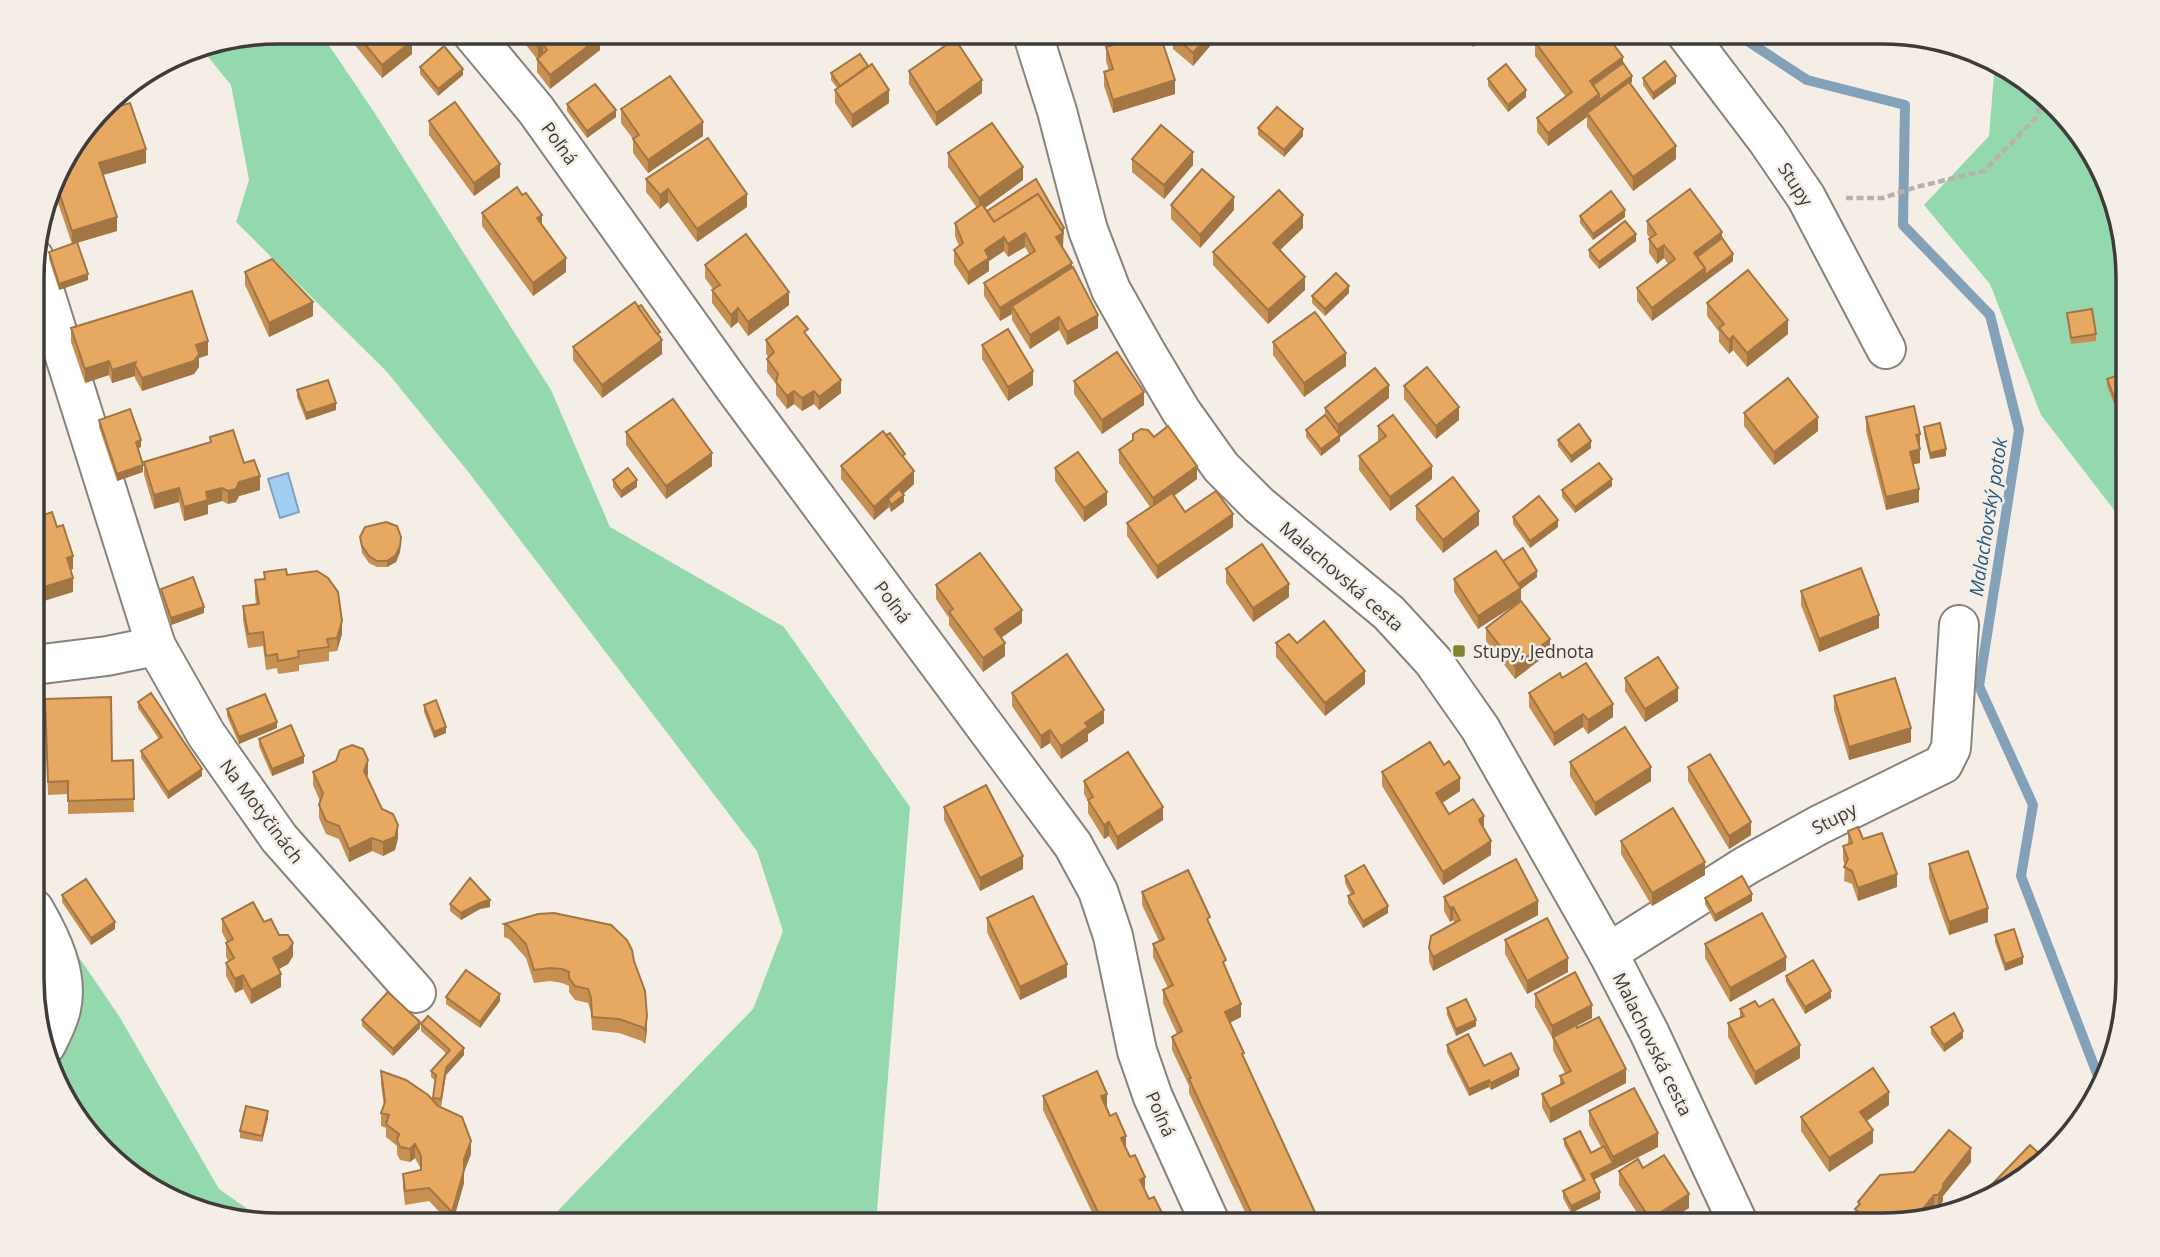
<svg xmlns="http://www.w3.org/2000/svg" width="2160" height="1257" font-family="'Open Sans',sans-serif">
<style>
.green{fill:#94d9ae}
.water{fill:#a2cdf2;stroke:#84a1ba;stroke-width:2}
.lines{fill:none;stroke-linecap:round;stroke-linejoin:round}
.stream{stroke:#84a1ba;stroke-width:10}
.minor-casing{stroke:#88837b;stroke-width:42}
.path{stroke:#b7b2ac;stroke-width:4.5;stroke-dasharray:7 3.5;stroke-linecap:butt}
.minor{stroke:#fff;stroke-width:38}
.wall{fill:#c79053}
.shaded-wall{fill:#a27644}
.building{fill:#e7a861;stroke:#a27644;stroke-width:2}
.poi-dot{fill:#7d8531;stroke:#f4eee6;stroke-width:2.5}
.labels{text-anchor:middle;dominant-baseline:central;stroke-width:5;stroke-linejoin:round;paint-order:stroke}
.street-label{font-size:18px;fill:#3e3b38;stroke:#f4eee6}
.poi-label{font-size:18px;fill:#3e3b38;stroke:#f4eee6;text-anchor:start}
.water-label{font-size:19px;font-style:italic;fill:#255a82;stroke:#f4eee6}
.rim{fill:none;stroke:#3e3b38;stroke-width:3.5}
</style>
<rect width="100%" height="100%" fill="#f4eee6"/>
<!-- green -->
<g class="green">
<path d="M278,32H320L374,112L551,390L610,527L784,627L910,807L877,1211L885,1225H544L753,1009L783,931L757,851L470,474L387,372L236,222L249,180L231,85L200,47Z"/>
<path d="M1995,62L2006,65L2095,154L2128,261V516L2121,519L2041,415L1990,284L1924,205L1989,136Z"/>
<path d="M34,888L48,912L119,1016L219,1189L266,1222L154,1192L73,1116L34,1011Z"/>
</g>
<!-- water -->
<path class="water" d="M288,473L299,512L280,518L268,479Z"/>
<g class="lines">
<!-- stream -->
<path class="stream" d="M1745,32L1746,40L1807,80L1905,105L1903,225L1990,315L2019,430L1979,686L2033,805L2021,876L2101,1084"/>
<!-- minor casing -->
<g class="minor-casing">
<g id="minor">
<path d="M471,32L536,110L733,386L1073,845L1098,891L1113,936L1137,1051L1153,1097L1211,1225"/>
<path d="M1032,32L1057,111L1088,230L1111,290L1146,352L1181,411L1221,467L1259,505L1389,613L1433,661L1480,728L1608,953L1649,1032L1739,1225"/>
<path d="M1685,32L1767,140L1806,197L1886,349"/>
<path d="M34,258L156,646L206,734L279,838L416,993"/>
<path d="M34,665L107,656L156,646"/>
<path d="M34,909C51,938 69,975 61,1009C58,1022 52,1033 46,1045"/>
<path d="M1608,953L1747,865L1819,825L1943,764L1951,748L1959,625"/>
</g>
</g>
<!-- path -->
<path class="path" d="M1846,198H1883L1916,187L1984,171L2035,119L2043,102"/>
<!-- minor -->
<use href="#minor" class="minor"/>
</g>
<!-- wall -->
<g class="wall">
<path d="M344,32H404L412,54L382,78Z"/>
<path d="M518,32H595L600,50L550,89L537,72V59L518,35Z"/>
<path d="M1222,32L1193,66L1173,49V35Z"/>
<path d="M1461,32H1493L1473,47Z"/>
<path d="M1535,42L1623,63L1632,82L1630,84L1676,159L1633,191L1587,127V117L1548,146L1537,132V118L1566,97L1535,56Z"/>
<path d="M1106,47L1175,94L1113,113L1104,86V72L1109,71L1106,61Z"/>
<path d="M420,67L463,75L438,96L420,74Z"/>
<path d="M909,71L982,93L936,126L909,84Z"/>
<path d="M831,73L889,103L852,128L835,103V90L837,88L831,80Z"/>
<path d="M1643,78L1676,83L1653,100L1643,85Z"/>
<path d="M1488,79L1526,97L1508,112L1488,86Z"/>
<path d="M567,104L616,117L587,138L567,111Z"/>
<path d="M621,109L703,136L648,173L633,153V139L621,123Z"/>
<path d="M429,121L500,177L474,196L429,135Z"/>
<path d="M1258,128L1303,136L1284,157L1258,135Z"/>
<path d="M948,153L1023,180L985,208L987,211L1064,235H1063L1062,247L1098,328L1067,345L1059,330L1030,349L1012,320V314L1000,321L984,296V283L1029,254L1025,247L1008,257L1004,251L989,261V271L968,285L954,264V250L959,246L955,236V223L977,208L948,167Z"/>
<path d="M1132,159L1193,165L1164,199L1132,172Z"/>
<path d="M146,163L103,175L117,231L77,243L88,280L59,290L49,259V252L72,244L56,197L50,191L57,168Z"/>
<path d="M646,179L747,207L697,242L668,202L660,209L646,192Z"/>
<path d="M1171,205L1234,210L1200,248L1171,219Z"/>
<path d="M482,213L542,225L566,272L533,296L482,226Z"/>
<path d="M1580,216L1625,217L1593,240L1580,223Z"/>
<path d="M1647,221L1722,238L1733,261L1652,321L1637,301V288L1668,264L1664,258L1657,264L1649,253V239L1650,238L1647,234Z"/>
<path d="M1303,228L1279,250L1305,290L1268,324L1213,265V252Z"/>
<path d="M1636,241L1599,269L1589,257V250Z"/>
<path d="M705,265L789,305L748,336L738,322L731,328L712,303V290L713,289L705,278Z"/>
<path d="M245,272L313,316L269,337L245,285Z"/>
<path d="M1349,293L1325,316L1312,303V296Z"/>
<path d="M1707,303L1788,334L1747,367L1733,350L1729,354L1719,342V332L1707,316Z"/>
<path d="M2067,313L2096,334V341L2071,344Z"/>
<path d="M71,328L208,355L199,358V367L194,374L142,391L135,378V376L112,383L109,375L85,383L71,342Z"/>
<path d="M808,337L841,393L819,410L814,404L802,411L794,404L787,409L776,395V384L767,372V359L768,357L766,353V340Z"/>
<path d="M660,338L662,354L602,398L573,360V347Z"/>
<path d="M1273,342L1346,366L1304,397L1273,355Z"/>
<path d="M982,345L1033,385L1008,401L982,359Z"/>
<path d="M2107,379L2128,392L2114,404L2107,386Z"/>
<path d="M1074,381L1144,405L1102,434L1074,394Z"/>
<path d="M1404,386L1459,420L1436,439L1404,399Z"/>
<path d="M297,390L336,410L306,420L297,397Z"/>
<path d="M1389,398L1340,437V441L1321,456L1306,437V430L1325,415V408Z"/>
<path d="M1744,413L1818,431L1774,465L1744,426Z"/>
<path d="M1866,417L1920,447V463L1913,464L1919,502L1886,510L1866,431Z"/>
<path d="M99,420L141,447L138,448L143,472L117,481L99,427Z"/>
<path d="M1378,426L1432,479L1390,511L1359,470V456L1379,441L1378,440Z"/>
<path d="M1924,427L1946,456L1930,459L1924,434Z"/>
<path d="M626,432L712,466L666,499L626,445Z"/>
<path d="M210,437L244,463L260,490L239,496L236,502L228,504L222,501L208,505V514L184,521L179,502L154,509L144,475V462L210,443Z"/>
<path d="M1154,437L1197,479L1174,496L1185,512L1233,527L1157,579L1127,536V523L1150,507L1119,463V450Z"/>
<path d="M1558,440L1591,448L1571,463L1558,446Z"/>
<path d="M2128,447L2125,483L2115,460V453Z"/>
<path d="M905,459L914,484L903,494L904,502L891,512L889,507L874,520L841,479V466Z"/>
<path d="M1055,468L1107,505L1084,522L1055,481Z"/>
<path d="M613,480L637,487L621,498L613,487Z"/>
<path d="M1612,486L1575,513L1562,497V490Z"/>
<path d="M1416,506L1479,525L1443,553L1416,520Z"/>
<path d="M1513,517L1558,527L1530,548L1513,524Z"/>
<path d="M360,537L401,544L400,552L396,562L387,567H377L369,563L362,553Z"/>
<path d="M1503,561L1537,577L1521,589L1478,629L1454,592V579Z"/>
<path d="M1226,569L1289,597L1253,622L1226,583Z"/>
<path d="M264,572L287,575L342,634L337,651L329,652V661L299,665V671L278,674L277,668L266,670L263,646L248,648L243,620V606L256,604L255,594V580L264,579Z"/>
<path d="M936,585L1022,623L1001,638L1005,656L983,672L949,625V618L936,599Z"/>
<path d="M161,589L204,613L171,625L161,595Z"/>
<path d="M1801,591L1879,628L1819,652L1801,605Z"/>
<path d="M1486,628L1550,652L1515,679L1486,641Z"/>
<path d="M1276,643H1297L1365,684L1325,716L1276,657Z"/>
<path d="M1562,678L1613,717L1588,734L1583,727L1554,746L1529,707V693Z"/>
<path d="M1625,678L1678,701L1645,722L1625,691Z"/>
<path d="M1012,693L1104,723L1088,734V741L1061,759L1050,743L1041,749L1012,706Z"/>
<path d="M1834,696L1911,742L1849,760L1834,710Z"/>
<path d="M138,702L202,776L168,799L141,758V751L159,739L138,708Z"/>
<path d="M424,705L446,733L434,738L424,712Z"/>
<path d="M227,709L277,728L239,744L227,716Z"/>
<path d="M45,713L112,761L133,760L134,812L68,814V794L48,795Z"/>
<path d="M259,739L304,763L272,776L259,746Z"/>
<path d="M1570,762L1651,781L1595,816L1570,776Z"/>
<path d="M1688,767L1751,835L1729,849L1688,781Z"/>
<path d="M313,772L368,774L367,777L382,809L398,838L395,850L383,856L372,851L349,862L339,839L326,834L319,818V805L320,801L313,785Z"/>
<path d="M1382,772L1460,791L1442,803L1449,814L1491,855L1443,885L1382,786Z"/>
<path d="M1084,781L1163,820L1117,850L1109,836L1104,839L1088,813V801L1084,794Z"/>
<path d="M944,807L1023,869L980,891L944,820Z"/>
<path d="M1848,831L1863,839L1897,887L1858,901L1852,884L1844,881L1845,865L1843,860V846L1848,845Z"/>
<path d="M1621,841L1705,875L1652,906L1621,854Z"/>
<path d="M1929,864L1988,922L1949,935L1929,878Z"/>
<path d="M1345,876L1388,913L1363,928L1348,903V896L1351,895L1345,883Z"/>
<path d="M1142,892L1210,926L1226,970L1241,1017L1230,1023L1244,1060L1319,1225H1251L1189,1093V1086L1172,1050V1037L1177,1034L1163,1003V990L1168,988L1153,957V944L1159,941L1142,905Z"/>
<path d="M62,895L115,929L91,945L62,902Z"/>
<path d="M1444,897L1538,915L1433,971L1429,962V948L1455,923L1453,920L1450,922L1444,911Z"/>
<path d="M1705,898L1752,901L1715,922L1705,904Z"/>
<path d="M450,904L490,907L480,909L461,920L450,911Z"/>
<path d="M987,918L1067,977L1020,1000L987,932Z"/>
<path d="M222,919L264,922L279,935L293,956L288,964L279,969L281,987L251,1004L243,989L235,993L226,976V963L228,961L226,956V943L227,942L222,932Z"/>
<path d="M504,924L634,961L647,1030L645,1044L642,1041L619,1033L592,1030L591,1012L588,1003L575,1000L569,992V986L562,983L550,981L534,983L526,958L509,939L504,937Z"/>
<path d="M1995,935L2023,964L2005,971L1995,942Z"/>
<path d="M1505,940L1568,972L1527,994L1505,954Z"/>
<path d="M1705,944L1786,970L1730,1002L1705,958Z"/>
<path d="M1786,976L1831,998L1805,1014L1786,982Z"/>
<path d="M1535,994L1592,1018L1576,1026L1626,1083L1550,1123L1542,1107V1094L1560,1085V1076L1565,1073L1553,1050V1039L1535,1007Z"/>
<path d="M446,997L500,1001L480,1028L446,1004Z"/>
<path d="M1447,1008L1476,1026L1456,1036L1447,1015Z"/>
<path d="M1740,1009L1800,1058L1755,1085L1728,1037V1023L1740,1018Z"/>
<path d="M362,1020L420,1028L393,1056L362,1026Z"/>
<path d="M421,1024L464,1055L446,1075L441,1106L437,1105L471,1154L464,1172V1183L452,1225L429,1201L405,1205L403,1187V1174L421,1170V1169L415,1158L410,1162L400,1160L397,1154V1146L386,1137V1128L381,1126V1113L384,1106L381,1084V1071L433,1101L436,1081L431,1077V1071L447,1054L421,1031Z"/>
<path d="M1931,1027L1963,1038L1944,1052L1931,1034Z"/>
<path d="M1447,1045L1484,1066L1519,1076L1491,1090L1489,1087L1469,1096L1447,1052Z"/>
<path d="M1043,1096L1107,1107L1149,1199L1165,1225H1098L1043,1110Z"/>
<path d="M1889,1105L1867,1121L1873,1143L1829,1172L1801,1131V1117Z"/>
<path d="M1589,1111L1658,1147L1593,1180L1600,1199L1571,1213L1563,1198V1191L1583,1182L1564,1145V1139L1591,1153L1601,1147L1589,1125Z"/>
<path d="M268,1118L262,1142L240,1138V1131Z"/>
<path d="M1971,1162L1943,1196V1201L1938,1208L1898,1225H1858L1855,1222V1209L1858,1206V1202L1914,1172Z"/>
<path d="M1643,1168L1689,1208L1661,1225H1645L1619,1185V1171Z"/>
</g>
<!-- shaded-wall -->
<g class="shaded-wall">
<path d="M1211,32H1222L1193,66V53Z"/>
<path d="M1475,32H1493L1473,47V33Z"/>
<path d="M600,37V50L550,89V75Z"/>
<path d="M412,41V54L382,78V65Z"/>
<path d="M543,43V57L538,60V47Z"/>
<path d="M1623,57V70L1593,92L1590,81Z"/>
<path d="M463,69V75L438,96V89Z"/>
<path d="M1632,76V82L1588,116L1587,113V117L1548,146V133L1599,94Z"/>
<path d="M1676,76V83L1653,100V93Z"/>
<path d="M982,80V93L936,126V113Z"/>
<path d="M1175,80V94L1113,113V100Z"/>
<path d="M889,90V103L852,128V115Z"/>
<path d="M1526,90V97L1508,112V105Z"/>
<path d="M616,110V117L587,138V131Z"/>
<path d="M703,122V136L648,173V160Z"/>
<path d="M1303,129V136L1284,157V150Z"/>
<path d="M1676,146V159L1633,191V177Z"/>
<path d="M146,149V163L99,176V163Z"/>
<path d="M1193,152V165L1164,199V185Z"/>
<path d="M500,164V177L474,196V183Z"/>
<path d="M1023,167V180L979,212V198Z"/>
<path d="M668,189V202L660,209V195Z"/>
<path d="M747,194V207L697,242V229Z"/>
<path d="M1234,197V210L1200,248V235Z"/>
<path d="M1625,210V217L1593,240V234Z"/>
<path d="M542,215V228L537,218Z"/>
<path d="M1303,215V228L1273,257V243Z"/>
<path d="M117,217V231L72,244V231Z"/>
<path d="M1064,228L1063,247L1056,251V237L1058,232Z"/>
<path d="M1722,232V245L1694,260V253Z"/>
<path d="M1025,233V247L1008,257V244Z"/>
<path d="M1636,234V241L1599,269V262Z"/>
<path d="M1004,237V251L989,261V271L968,285V272L985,250Z"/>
<path d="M1664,245V258L1657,264V250Z"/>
<path d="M1733,254V261L1652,321V308L1705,268Z"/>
<path d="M566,258V272L533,296V283Z"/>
<path d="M1072,263V276L1012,306V314L1000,321V308Z"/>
<path d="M88,274V280L59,290V284Z"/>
<path d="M1305,277V290L1268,324V310Z"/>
<path d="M1349,286V293L1325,316V309Z"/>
<path d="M789,292V305L748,336V322Z"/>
<path d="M313,302V316L269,337V323Z"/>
<path d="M738,308V322L731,328V315Z"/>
<path d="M1098,315V328L1067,345V332Z"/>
<path d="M1059,317V330L1030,349V335Z"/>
<path d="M1788,320V334L1747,367V353Z"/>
<path d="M1733,336V350L1729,354V340Z"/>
<path d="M662,340V354L602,398V385Z"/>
<path d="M208,341V355L199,358V367L194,374L142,391V378L196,345Z"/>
<path d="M1346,353V366L1304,397V383Z"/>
<path d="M109,361V375L85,383V369Z"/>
<path d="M136,362L135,365V376L112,383V370Z"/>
<path d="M1033,371V385L1008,401V387Z"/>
<path d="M841,380V393L819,410V397Z"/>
<path d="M1389,385V398L1340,437V441L1321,456V449L1338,436V425Z"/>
<path d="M794,391V404L787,409V396Z"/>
<path d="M814,391V404L802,411V398Z"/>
<path d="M1144,392V405L1102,434V420Z"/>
<path d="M2128,392V399L2114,404V397Z"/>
<path d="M336,403V410L306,420V413Z"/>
<path d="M1459,407V420L1436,439V426Z"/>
<path d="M1818,417V431L1774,465V452Z"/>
<path d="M1920,434V447L1916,448V435Z"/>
<path d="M141,440V447L136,449V442Z"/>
<path d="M1591,441V448L1571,463V456Z"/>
<path d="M1920,449V463L1910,465V452Z"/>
<path d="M1946,449V456L1930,459V453Z"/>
<path d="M712,453V466L666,499V486Z"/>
<path d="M143,465V472L117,481V474Z"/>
<path d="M1197,466V479L1153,511V498Z"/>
<path d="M1432,466V479L1390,511V497Z"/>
<path d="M914,471V484L891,505L888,499L889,507L874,520V507Z"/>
<path d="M2128,475V481L2125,483V476Z"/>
<path d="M260,476V490L239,496L236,502L228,504V491L239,482Z"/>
<path d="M1612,479V486L1575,513V507Z"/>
<path d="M637,480V487L621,498V491Z"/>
<path d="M179,488V502L154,509V495Z"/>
<path d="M222,488V501L208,505V514L184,521V507L206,492Z"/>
<path d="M1919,489V502L1886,510V497Z"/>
<path d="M1107,492V505L1084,522V508Z"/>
<path d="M904,495V502L891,512V505Z"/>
<path d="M1479,511V525L1443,553V540Z"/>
<path d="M1233,514V527L1157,579V566Z"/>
<path d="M1558,520V527L1530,548V541Z"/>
<path d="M401,537L400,552L396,562L387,567V561Z"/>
<path d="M73,556V569L67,571V558Z"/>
<path d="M1537,571V577L1521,589V601L1478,629V616L1515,586Z"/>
<path d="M73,578V592L44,601V611L34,614V600L41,588Z"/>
<path d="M1289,584V597L1253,622V608Z"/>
<path d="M204,607V613L171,625V618Z"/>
<path d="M1022,610V623L995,642V629Z"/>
<path d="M1879,615V628L1819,652V639Z"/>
<path d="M342,621V634L337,651V638Z"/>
<path d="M1550,639V652L1515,679V666Z"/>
<path d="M1005,643V656L983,672V658Z"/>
<path d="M1365,671V684L1325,716V703Z"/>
<path d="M1678,688V701L1645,722V709Z"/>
<path d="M1613,704V717L1588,734V720Z"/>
<path d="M1104,710V723L1088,734V741L1061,759V746L1085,723Z"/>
<path d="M1583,714V727L1554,746V733Z"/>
<path d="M277,722V728L239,744V737Z"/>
<path d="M446,727V733L434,738V732Z"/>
<path d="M1911,728V742L1849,760V747Z"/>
<path d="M1050,730V743L1041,749V736Z"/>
<path d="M304,756V763L272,776V769Z"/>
<path d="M368,760V774L364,785V771Z"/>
<path d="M1651,767V781L1595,816V803Z"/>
<path d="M202,769V776L168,799V792Z"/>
<path d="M1460,778V791L1436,807V793Z"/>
<path d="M1163,807V820L1117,850V837Z"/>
<path d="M1484,816V830L1479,820Z"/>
<path d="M1109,822V836L1104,839V825Z"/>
<path d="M1751,822V835L1729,849V836Z"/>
<path d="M398,825V838L395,850L383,856V842Z"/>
<path d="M372,838V851L349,862V849Z"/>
<path d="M1491,841V855L1443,885V872Z"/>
<path d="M1023,856V869L980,891V878Z"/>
<path d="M1705,862V875L1652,906V893Z"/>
<path d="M1897,874V887L1858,901V888Z"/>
<path d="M1752,894V901L1715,922V915Z"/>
<path d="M490,900V907L480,909L461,920V913L480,903Z"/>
<path d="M1538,901V915L1433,971V957Z"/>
<path d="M1388,906V913L1363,928V921Z"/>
<path d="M1453,907V920L1450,922V908Z"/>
<path d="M1988,908V922L1949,935V922Z"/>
<path d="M115,922V929L91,945V938Z"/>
<path d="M293,943V956L288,964L273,972V958Z"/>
<path d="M1786,957V970L1730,1002V988Z"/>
<path d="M2023,957V964L2005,971V964Z"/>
<path d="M1568,958V972L1527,994V981Z"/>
<path d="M1067,964V977L1020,1000V987Z"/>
<path d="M281,974V987L251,1004V990Z"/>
<path d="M243,975V989L235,993V979Z"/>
<path d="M1831,991V998L1805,1014V1007Z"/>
<path d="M500,994V1001L480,1028V1022Z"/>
<path d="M1241,1004V1017L1225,1025V1012Z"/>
<path d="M1592,1005V1018L1552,1039V1026Z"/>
<path d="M647,1016V1030L645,1044V1030Z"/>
<path d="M1476,1020V1026L1456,1036V1029Z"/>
<path d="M420,1022V1028L393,1056V1049Z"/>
<path d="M1963,1031V1038L1944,1052V1045Z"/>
<path d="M1800,1045V1058L1755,1085V1072Z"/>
<path d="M464,1048V1055L446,1075L441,1106V1099L446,1068Z"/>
<path d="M1519,1069V1076L1491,1090V1083Z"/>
<path d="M1626,1069V1083L1550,1123V1109Z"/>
<path d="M1489,1080V1087L1469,1096V1089Z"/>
<path d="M1889,1092V1105L1860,1125V1112Z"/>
<path d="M1107,1094V1107L1101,1110V1096Z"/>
<path d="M268,1111V1118L262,1142V1136Z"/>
<path d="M1873,1130V1143L1829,1172V1158Z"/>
<path d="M1658,1133V1147L1591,1181V1174L1613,1163V1157Z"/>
<path d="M1126,1136V1149L1121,1138Z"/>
<path d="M471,1141V1154L464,1172V1183L452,1225V1212L464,1159Z"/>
<path d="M415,1144V1158L410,1162V1149Z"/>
<path d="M1971,1148V1162L1943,1196V1201L1938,1208V1195L1943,1184Z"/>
<path d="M1145,1177V1191L1140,1193V1180Z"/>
<path d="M1600,1192V1199L1571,1213V1206Z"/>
<path d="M1689,1194V1208L1661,1225H1650V1219Z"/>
<path d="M1934,1195V1209L1929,1216L1914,1220Z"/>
<path d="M1165,1219V1225H1159V1221Z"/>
</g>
<!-- building -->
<g class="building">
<path d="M355,32H404L412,41L382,65Z"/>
<path d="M526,32H595L600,37L550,75L537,59L547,50L543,43L538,47Z"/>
<path d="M1156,32H1159L1175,80L1113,100L1104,72L1113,69L1106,47Z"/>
<path d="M1176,32H1211L1193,53L1173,35Z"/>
<path d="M1549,32H1604L1623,57L1590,81L1599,94L1548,133L1537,118L1572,92L1535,42Z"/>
<path d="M955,39L982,80L936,113L909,71Z"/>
<path d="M444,46L463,69L438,89L420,67Z"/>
<path d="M860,54L868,66L840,86L831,73Z"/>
<path d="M1665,61L1676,76L1653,93L1643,78Z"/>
<path d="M1623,63L1632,76L1599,100V94L1593,85Z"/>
<path d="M872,64L889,90L852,115L835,90Z"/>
<path d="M1506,64L1526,90L1508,105L1488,79Z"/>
<path d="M670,76L703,122L648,160L633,139L639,135L621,109Z"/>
<path d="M1629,82L1676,146L1633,177L1587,113Z"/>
<path d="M595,84L616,110L587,131L567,104Z"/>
<path d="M455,102L500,164L474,183L429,121Z"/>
<path d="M130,103L146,149L99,163L117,217L72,231L56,183L53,181L57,168L100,112Z"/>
<path d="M1277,107L1303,129L1284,150L1258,128Z"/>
<path d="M992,123L1023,167L979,198L948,153Z"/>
<path d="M1161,125L1193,152L1164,185L1132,159Z"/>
<path d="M708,138L747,194L697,229L668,189L660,195L646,179Z"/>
<path d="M1202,169L1234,197L1200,235L1171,205Z"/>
<path d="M1036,179L1064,228L1061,230L1038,194L994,222L987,211Z"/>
<path d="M517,187L522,195L526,193L542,215L537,218L566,258L533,283L482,213Z"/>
<path d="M1690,189L1722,232L1694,253L1705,268L1652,308L1637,288L1675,259L1664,245L1657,250L1649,239L1656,234L1647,221Z"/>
<path d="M1279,190L1303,215L1273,243L1305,277L1268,310L1213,252Z"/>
<path d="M1611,191L1625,210L1593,234L1580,216Z"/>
<path d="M1038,194L1063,233L1056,237L1072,263L1000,308L984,283L1035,251L1025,233L1008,244L1004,237L985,250L989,258L968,272L954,250L963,243L955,223L982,204L994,222Z"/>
<path d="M1625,221L1636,234L1599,262L1589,250Z"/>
<path d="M746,234L789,292L748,322L738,308L731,315L712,290L720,285L705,265Z"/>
<path d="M1722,238L1733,254L1705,275V268L1697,257Z"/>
<path d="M77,242L88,274L59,284L49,252Z"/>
<path d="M272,259L313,302L269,323L245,272Z"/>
<path d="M1073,267L1098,315L1067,332L1059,317L1030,335L1012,306Z"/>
<path d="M1748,270L1788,320L1747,353L1733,336L1729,340L1719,328L1724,324L1707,303Z"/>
<path d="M1336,273L1349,286L1325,309L1312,296Z"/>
<path d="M192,291L208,341L196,345L199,354L194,361L142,378L135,365L136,362L112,370L109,361L85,369L71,328Z"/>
<path d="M635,302L662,340L602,385L573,347Z"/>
<path d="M641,305L660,332L657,334L638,307Z"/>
<path d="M2092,309L2096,334L2071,338L2067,313Z"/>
<path d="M1315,312L1346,353L1304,383L1273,342Z"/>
<path d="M797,316L808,329L804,332L841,380L819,397L814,391L802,398L794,391L787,396L776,382L778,374L767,359L774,352L766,340Z"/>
<path d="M1008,329L1033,371L1008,387L982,345Z"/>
<path d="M1117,352L1144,392L1102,420L1074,381Z"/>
<path d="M1427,367L1459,407L1436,426L1404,386Z"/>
<path d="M1375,368L1389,385L1338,425L1325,408Z"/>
<path d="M2121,374L2128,392L2114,397L2107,379Z"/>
<path d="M1788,378L1818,417L1774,452L1744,413Z"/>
<path d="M328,380L336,403L306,413L297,390Z"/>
<path d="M673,399L712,453L666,486L626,432Z"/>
<path d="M1914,406L1920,434L1916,435L1920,449L1910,452L1919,489L1886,497L1866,417Z"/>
<path d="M130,409L141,440L136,442L143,465L117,474L99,420Z"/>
<path d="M1325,415L1340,435L1321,449L1306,430Z"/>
<path d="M1393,415L1432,466L1390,497L1359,456L1386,436L1378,426Z"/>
<path d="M1940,423L1946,449L1930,453L1924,427Z"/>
<path d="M1579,424L1591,441L1571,456L1558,440Z"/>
<path d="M1168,426L1197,466L1153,498L1119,450L1133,440V434L1141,429L1148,430L1154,437Z"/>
<path d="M233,430L244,463L254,460L260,476L239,482L236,489L228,491L222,488L206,492L208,500L184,507L179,488L154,495L144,462L211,442L210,437Z"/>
<path d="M883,431L914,471L874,507L841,466Z"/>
<path d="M890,433L905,454L902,456L886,435Z"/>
<path d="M2128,447V475L2125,476L2115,453Z"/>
<path d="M1078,452L1107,492L1084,508L1055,468Z"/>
<path d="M1599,463L1612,479L1575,507L1562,490Z"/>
<path d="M628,468L637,480L621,491L613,480Z"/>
<path d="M1453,477L1479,511L1443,540L1416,506Z"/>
<path d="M899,489L904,495L891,505L888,499Z"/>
<path d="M1216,491L1233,514L1157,566L1127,523L1172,493L1185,512Z"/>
<path d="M1539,496L1558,520L1530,541L1513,517Z"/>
<path d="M40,502L44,515L52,512L57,527L63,525L73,556L67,558L73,578L41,588L44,597L34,600V504Z"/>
<path d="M386,522L397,526L401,537L400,546L396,555L387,561H377L369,556L362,546L360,537L365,527Z"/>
<path d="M1262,544L1289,584L1253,608L1226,569Z"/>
<path d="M1523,548L1537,571L1518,584L1503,561Z"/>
<path d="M1496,551L1521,588L1478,616L1454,579Z"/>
<path d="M980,553L1022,610L995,629L1005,643L983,658L949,612L953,609L936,585Z"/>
<path d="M1861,568L1879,615L1819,639L1801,591Z"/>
<path d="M286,569L287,575L317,571L328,578L338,592L342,621L337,638L327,639L329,647L298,651L299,657L278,661L277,654L266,656L263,632L248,634L243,606L259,604L255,580L265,579L264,572Z"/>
<path d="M193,577L204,607L171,618L161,589Z"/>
<path d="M1521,601L1550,639L1515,666L1486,628Z"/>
<path d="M1324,621L1365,671L1325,703L1276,643L1289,634L1297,643Z"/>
<path d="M1067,654L1104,710L1085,723L1088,727L1061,746L1050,730L1041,736L1012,693Z"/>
<path d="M1658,657L1678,688L1645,709L1625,678Z"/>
<path d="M1586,663L1613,704L1588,720L1583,714L1554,733L1529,693L1560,673L1562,678Z"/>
<path d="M1895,678L1911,728L1849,747L1834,696Z"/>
<path d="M151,693L202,769L168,792L141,751L162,737L138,702Z"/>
<path d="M265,694L277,722L239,737L227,709Z"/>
<path d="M111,697L112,761L133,760L134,799L68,801V781L48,782L45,699Z"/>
<path d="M436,700L446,727L434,732L424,705Z"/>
<path d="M291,725L304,756L272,769L259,739Z"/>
<path d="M1625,727L1651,767L1595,803L1570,762Z"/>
<path d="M1430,742L1444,765L1449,761L1460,778L1436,793L1449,814L1473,799L1484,816L1479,820L1491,841L1443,872L1382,772Z"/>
<path d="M352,745L363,749L368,760L364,771L382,809L393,814L398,825L395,837L383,842L372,838L349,849L339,826L326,821L319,805L323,793L313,772L336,761L340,750Z"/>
<path d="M1128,752L1163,807L1117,837L1109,822L1104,825L1088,800L1093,797L1084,781Z"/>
<path d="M1710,754L1751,822L1729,836L1688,767Z"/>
<path d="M986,785L1023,856L980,878L944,807Z"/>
<path d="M1673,808L1705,862L1652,893L1621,841Z"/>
<path d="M1858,827L1863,839L1882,833L1897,874L1858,888L1852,871L1844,867L1848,859L1843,846L1852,843L1848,831Z"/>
<path d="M1968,851L1988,908L1949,922L1929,864Z"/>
<path d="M1516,859L1538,901L1433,957L1429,948L1431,936L1460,920L1453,907L1450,908L1444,897Z"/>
<path d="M1364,865L1388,906L1363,921L1348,896L1354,893L1345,876Z"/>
<path d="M1188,870L1210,917L1207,919L1226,960L1223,962L1241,1004L1225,1012L1244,1053L1242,1054L1319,1221L1311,1225H1257L1189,1079L1191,1078L1172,1037L1182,1031L1163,990L1173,985L1153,944L1164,939L1142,892Z"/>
<path d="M1742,876L1752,894L1715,915L1705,898Z"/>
<path d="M470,878L490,900L480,903L461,913L450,904Z"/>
<path d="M86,879L115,922L91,938L62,895Z"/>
<path d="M1033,896L1067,964L1020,987L987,918Z"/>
<path d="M253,902L264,922L271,919L279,935H288L293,943L288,950L273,958L281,974L251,990L243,975L235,979L226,963L234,958L226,943L233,939L222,919Z"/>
<path d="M554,913L611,925L627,940L632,950L634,961L645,991L647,1016L645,1030L642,1027L619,1019L592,1017L591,998L588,989L575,986L569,978V972L562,969L550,968L534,970L526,944L509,926L504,924L538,914Z"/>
<path d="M1762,913L1786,957L1730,988L1705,944Z"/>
<path d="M1547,918L1568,958L1527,981L1505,940Z"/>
<path d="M2014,929L2023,957L2005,964L1995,935Z"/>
<path d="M1813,960L1831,991L1805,1007L1786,976Z"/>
<path d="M466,970L500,994L480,1022L446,997Z"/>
<path d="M1575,972L1592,1005L1552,1026L1535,994Z"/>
<path d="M388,992L420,1022L393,1049L362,1020Z"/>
<path d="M1466,999L1476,1020L1456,1029L1447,1008Z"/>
<path d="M1773,999L1800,1045L1755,1072L1728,1023L1744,1016L1740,1009L1755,1001L1759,1007Z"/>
<path d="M1954,1013L1963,1031L1944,1045L1931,1027Z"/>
<path d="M428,1016L464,1048L446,1068L441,1099L433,1098L436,1075L431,1071L450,1050L421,1024Z"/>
<path d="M1599,1017L1626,1069L1550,1109L1542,1094L1564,1083L1560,1076L1571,1071L1553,1037L1576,1025L1577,1028Z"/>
<path d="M1468,1034L1484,1066L1511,1053L1519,1069L1491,1083L1489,1080L1469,1089L1447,1045Z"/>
<path d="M1873,1068L1889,1092L1860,1112L1873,1130L1829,1158L1801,1117Z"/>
<path d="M381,1071L406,1080L428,1095L438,1106L462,1117L471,1141L464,1159V1170L452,1212L429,1188L405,1191L403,1174L421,1170V1156L415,1144L410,1149L400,1147L397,1140L399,1134L386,1124L389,1115L381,1113L385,1102Z"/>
<path d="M1097,1071L1107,1094L1101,1096L1110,1116L1116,1113L1126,1136L1121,1138L1130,1157L1135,1155L1145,1177L1140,1180L1149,1199L1154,1197L1165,1219L1159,1221L1161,1225H1104L1043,1096Z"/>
<path d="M1634,1088L1658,1133L1613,1157L1589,1111Z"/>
<path d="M246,1106L268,1111L262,1136L240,1131Z"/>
<path d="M1949,1130L1971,1148L1943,1184V1188L1938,1195H1934L1914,1220L1898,1225H1893L1887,1220L1886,1222H1883L1880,1220L1875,1225H1874L1855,1209L1860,1204L1858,1202L1880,1175L1914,1172Z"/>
<path d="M1580,1131L1591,1153L1604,1146L1613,1163L1591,1174L1600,1192L1571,1206L1563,1191L1585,1180L1564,1139Z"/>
<path d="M2030,1145L2042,1156L2006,1192L1976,1201Z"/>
<path d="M1664,1155L1689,1194L1650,1219L1619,1171L1638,1159L1643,1168Z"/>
</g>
<!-- markers -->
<rect class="poi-dot" x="1452" y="644" width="14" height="14" rx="3.5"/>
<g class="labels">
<!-- street labels -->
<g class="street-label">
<text transform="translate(560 143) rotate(54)">Poľná</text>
<text transform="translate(1796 184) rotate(57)">Stupy</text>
<text transform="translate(1342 576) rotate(41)">Malachovská cesta</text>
<text transform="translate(893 602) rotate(53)">Poľná</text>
<text transform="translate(262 811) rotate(53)">Na Motyčinách</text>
<text transform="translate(1834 818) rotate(-27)">Stupy</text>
<text transform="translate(1653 1044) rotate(64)">Malachovská cesta</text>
<text transform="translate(1161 1114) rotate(67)">Poľná</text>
</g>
<!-- poi labels -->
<g class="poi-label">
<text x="1473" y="651">Stupy, Jednota</text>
</g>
<!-- water labels -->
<g class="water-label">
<text transform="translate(1988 517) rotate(-81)">Malachovský potok</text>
</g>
</g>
<!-- crop -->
<path d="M0 0H2160V1257H0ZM278 44H1882A234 234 0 0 1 2116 278V979A234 234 0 0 1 1882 1213H278A234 234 0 0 1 44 979V278A234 234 0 0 1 278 44Z" fill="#f4eee6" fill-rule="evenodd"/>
<path class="rim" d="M278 44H1882A234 234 0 0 1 2116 278V979A234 234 0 0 1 1882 1213H278A234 234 0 0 1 44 979V278A234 234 0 0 1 278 44Z"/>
</svg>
